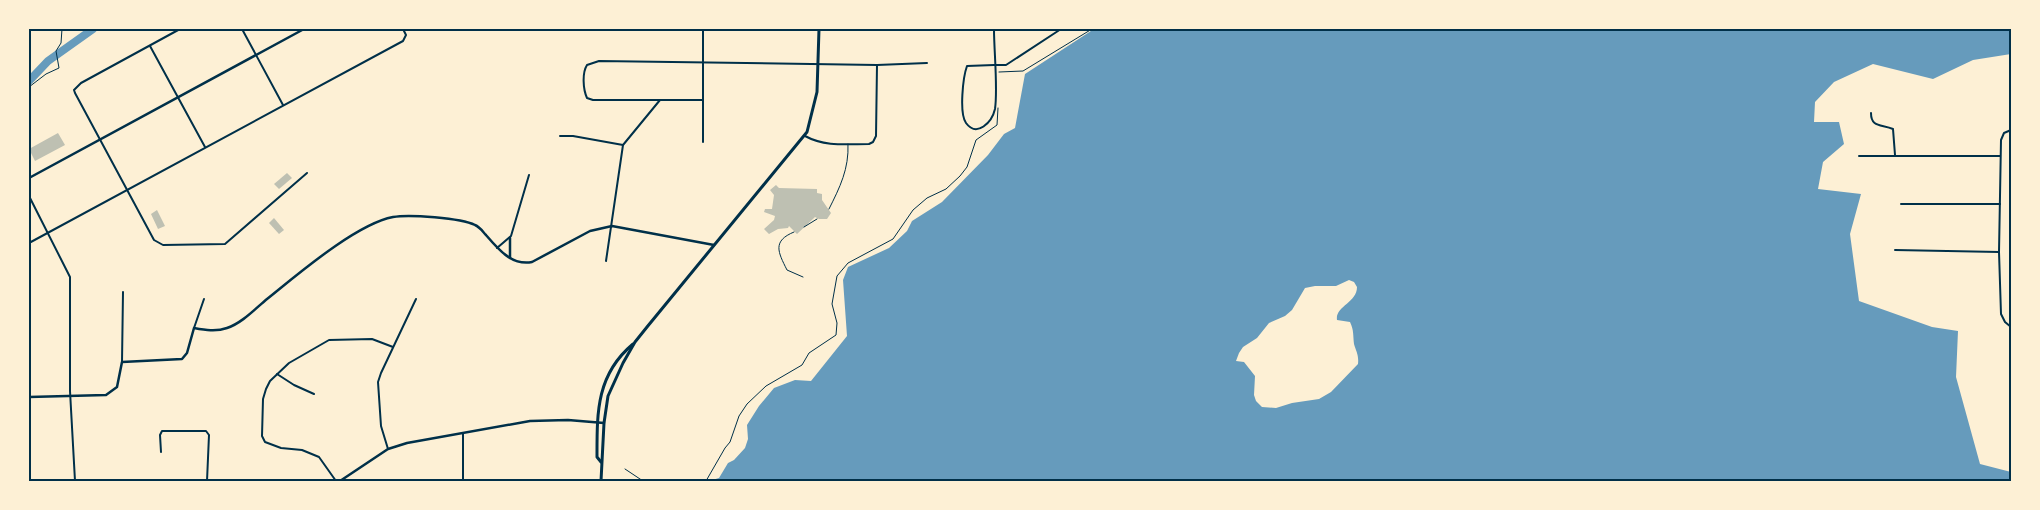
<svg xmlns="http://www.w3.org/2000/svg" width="2040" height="510" font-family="'PT Sans',sans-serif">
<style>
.water{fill:#669bbc;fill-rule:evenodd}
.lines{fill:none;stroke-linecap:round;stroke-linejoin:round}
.river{stroke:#669bbc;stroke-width:8}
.building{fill:#bec0b2}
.path{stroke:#003049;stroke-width:1}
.service{stroke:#003049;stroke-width:1}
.minor{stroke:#003049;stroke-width:2}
.tertiary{stroke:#003049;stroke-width:2.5}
.secondary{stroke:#003049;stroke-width:3}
.neatline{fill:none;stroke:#003049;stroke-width:2}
</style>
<rect width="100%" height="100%" fill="#fdf0d5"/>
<!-- water -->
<path class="water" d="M1094,29H2011V54L1973,60L1933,79L1873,64L1834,82L1815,102L1814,122H1839L1844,144L1823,162L1818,189L1861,194L1850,234L1859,301L1932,327L1958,331L1956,377L1980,464L2011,472V481H709L719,478L728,463L734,460L745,448L748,439L747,425L759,406L774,388L795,380L811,381L847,336L843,280L848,267L889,248L907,231L912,221L942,202L988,155L1004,134L1015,128L1025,74ZM1349,280L1354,282L1357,287C1357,303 1335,306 1337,320L1350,322C1354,330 1353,336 1354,344C1356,351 1359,355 1358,364L1331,392L1319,399L1292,403L1276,408L1262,407L1256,401L1254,395L1255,376L1244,362L1236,361L1239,353L1243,347L1257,338L1269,323L1285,316L1292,310L1305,288L1315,286H1336Z"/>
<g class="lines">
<!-- river -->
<path class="river" d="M29,81L48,61L93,29"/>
</g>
<!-- building -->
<g class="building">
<path d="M58,133L65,145L35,161L29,149Z"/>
<path d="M287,173L292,178L279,189L274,184Z"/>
<path d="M776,185L779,188L817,189V193L822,194V200L831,213L827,219H819L815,217L797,234L789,226L788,228L778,229L769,234L764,229L774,220L775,216L764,212L765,209H772L774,195L770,190Z"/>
<path d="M157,210L165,226L158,229L151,214Z"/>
<path d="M274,218L284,230L279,234L269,223Z"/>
</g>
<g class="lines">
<!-- path -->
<g class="path">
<path d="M999,72L1023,71L1092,29"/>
<path d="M29,87L46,74L59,68L56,51L61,43L62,29"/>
<path d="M625,469L643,481"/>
<path d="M706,481L725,448L730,442L739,416L747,404L766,386L802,365L809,353L836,335L837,323L832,304L837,276L848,263L893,239L913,210L927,198L946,189L960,176L967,167L976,140L997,125L998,108"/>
</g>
<!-- service -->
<g class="service">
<path d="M829,209C840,187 849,169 848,144"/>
<path d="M804,227L817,219"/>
<path d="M794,232C772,241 778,252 787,270L803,277"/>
</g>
<!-- minor -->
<g class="minor">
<path d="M180,29L81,83L74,90L75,93L154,240L163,245L225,244L307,173"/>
<path d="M242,29L283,105"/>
<path d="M994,29C994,52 998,88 995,109C992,122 977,138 966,123C959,113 963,77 967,66L994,65H1006L1061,29"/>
<path d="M150,46L205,147"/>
<path d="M702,100H593L587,98C583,89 582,73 587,65L599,61L877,65L927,63"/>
<path d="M1871,113C1871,128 1882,124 1893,129L1895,155"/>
<path d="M2011,130L2004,133L2001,140L1999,252L2001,314L2005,322L2011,327"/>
<path d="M560,136H573L623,145"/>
<path d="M805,136C825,147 847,144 869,144L873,142L876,136L877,65"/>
<path d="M703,142V29"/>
<path d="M1859,156H2000"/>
<path d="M29,196L70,277V391L75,481"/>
<path d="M1901,204H2000"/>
<path d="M29,243L403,41L406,35L403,29"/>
<path d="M497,248L511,236L529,175"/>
<path d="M1895,250L1999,252"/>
<path d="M606,261L623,145L660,100"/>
<path d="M194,328L204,299"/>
<path d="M122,362L123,292"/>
<path d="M277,374L294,385L314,394"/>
<path d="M388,449L381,426L378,382L381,373L416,299"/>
<path d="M161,452L160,435L162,431H206L209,435L207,481"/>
<path d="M336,481L319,457L302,450L281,448L265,442L262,436L263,399L266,389L270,381L289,363L329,340L372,339L393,347"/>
<path d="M463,481V434"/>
</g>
<!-- tertiary -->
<g class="tertiary">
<path d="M29,178L304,29"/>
<path d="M510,238V258"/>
<path d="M29,397L106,395L117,387L122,362L182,359L187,353L194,328C205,330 216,332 227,328C242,323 255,309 267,299C297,275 356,224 393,217C409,214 461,218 475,225C480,227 483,232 486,235C498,249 512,266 532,262L590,231L612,226L714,245"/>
<path d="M340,481L388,449L407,443L530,421L568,420L604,423"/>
</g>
<!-- secondary -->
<g class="secondary">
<path d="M601,462L597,457C597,413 596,375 633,344"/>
<path d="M601,481L604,423L608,396L623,363L635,342L647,327L807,132L817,92L819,29"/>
</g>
</g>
<!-- border -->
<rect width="2040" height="510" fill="none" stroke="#fdf0d5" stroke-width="60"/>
<rect x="30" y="30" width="1980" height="450" class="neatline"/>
</svg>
